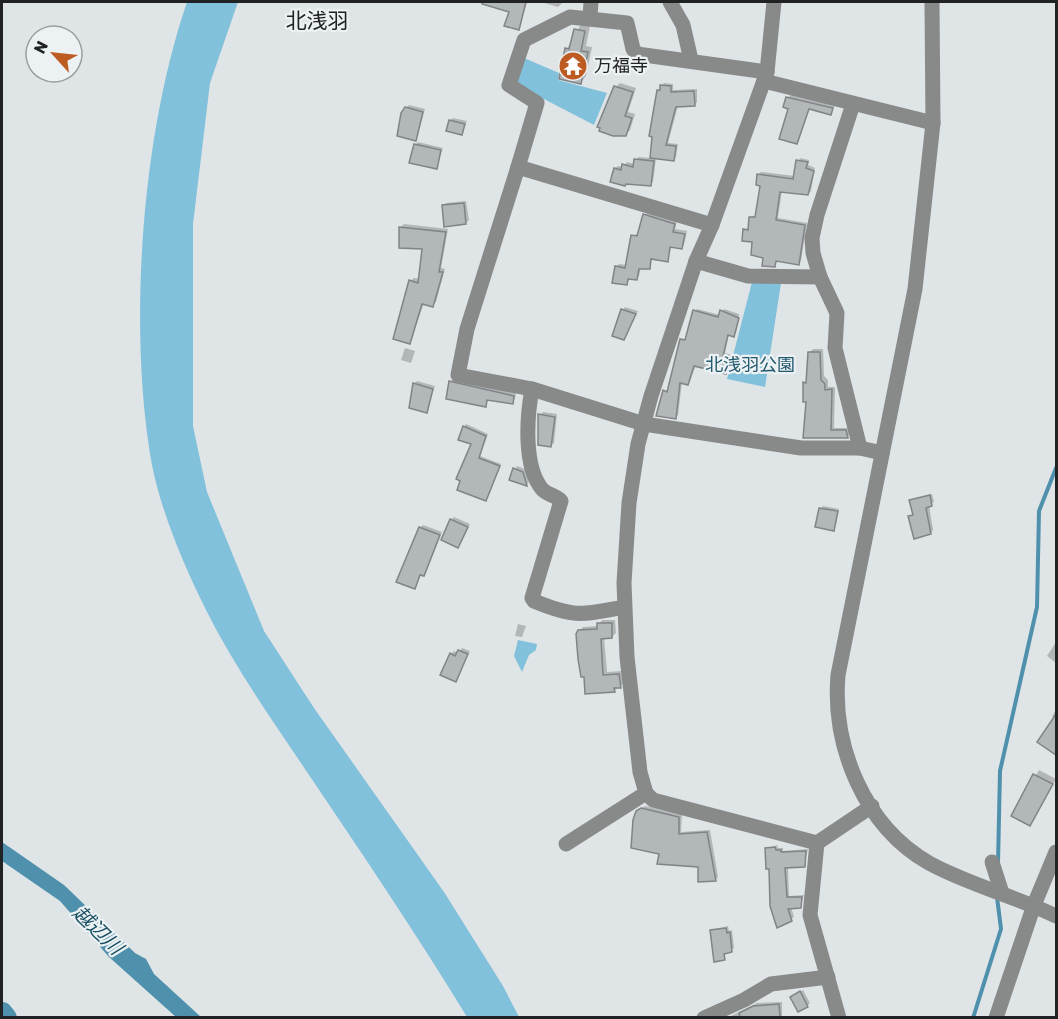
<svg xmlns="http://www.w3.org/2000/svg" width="1058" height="1019" font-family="Rubik,'Noto Sans JP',sans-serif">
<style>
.green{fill:#82c1db}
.water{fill:#4f91ad}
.shadow{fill:#0003}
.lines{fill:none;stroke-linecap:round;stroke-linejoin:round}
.stream{stroke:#4f91ad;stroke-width:4}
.river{stroke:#4f91ad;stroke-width:22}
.building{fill:#b2b7b9;stroke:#808486;stroke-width:1.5}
.minor{stroke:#888a8a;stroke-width:15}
.labels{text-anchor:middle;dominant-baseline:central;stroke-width:4.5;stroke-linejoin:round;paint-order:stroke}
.poi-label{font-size:18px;fill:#212223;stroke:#ecf1f3;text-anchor:start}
.park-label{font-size:18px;fill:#22586c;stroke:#ecf1f3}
.water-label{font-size:20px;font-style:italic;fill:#195064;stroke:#ecf1f3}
.quarter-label{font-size:21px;fill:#212223;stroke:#ecf1f3}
</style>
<rect width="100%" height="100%" fill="#dfe4e6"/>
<!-- green -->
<g class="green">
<path d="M187,2H238L210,83L193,224V426L207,492L264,631L314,708L444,892L503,986L519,1017H467C417,935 363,855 309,775C273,721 235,668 206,610C182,562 156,500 149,447C129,313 143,130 187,2Z"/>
<path d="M524,58L559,73L558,80L607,93L594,125L515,84Z"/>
<path d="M752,282L781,283L765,387L727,379Z"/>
<path d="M518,640L537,644L536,650L529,655L522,672L514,656Z"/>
</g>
<!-- water -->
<path class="water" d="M2,842L64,885L135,953L146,959L154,974L201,1017H176L109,957L60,901L2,861Z"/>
<!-- shadow -->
<g class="shadow">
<path d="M497,2H527L519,29L510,11L495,7Z"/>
<path d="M541,2H563L558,7Z"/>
<path d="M581,24L590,26L586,46L592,47L586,76L581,82L567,49Z"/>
<path d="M620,83L636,88L628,112L635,114L630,130L625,135L616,87Z"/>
<path d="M664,83L673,84V90L697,89V102L695,105L678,106L668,143L678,144L676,157L673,160L656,158L653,182L650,184L615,168L618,166L623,167L627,162L635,164L638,157L651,158L658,91Z"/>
<path d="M790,95L835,106L830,113L810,108L796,143L790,108L785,106Z"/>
<path d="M409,105L425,109L416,139L406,108Z"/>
<path d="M453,118L467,121L462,133L450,120Z"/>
<path d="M418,142L443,148L436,168L415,145Z"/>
<path d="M800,158L809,160L808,165L815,168L811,191L808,194L782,190L778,218L807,223L801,261L798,263L778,260L775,265L764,257L745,230L749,227L750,217L757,215L761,184L759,174L761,172L795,176Z"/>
<path d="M466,201L469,220L466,223L443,206L446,203Z"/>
<path d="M647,212L677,221L675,229L687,231L684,244L681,248L672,246L667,260L653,258L649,267H641L639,276L636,279L630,278L627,284L616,267L619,264L627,265L632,236L639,233Z"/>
<path d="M404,224L448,229L441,268L445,269L436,302L432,305L424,303L410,342V281L414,278L420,279L424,247L401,227Z"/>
<path d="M625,307L638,311L623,339V310Z"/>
<path d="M697,309L720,315L724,309L739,314L736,333L729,334L725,353L732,355L726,372L696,365L690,381L688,383L682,382L678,415L675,417L665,391L669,390L682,340L687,338Z"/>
<path d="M405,348L415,351L411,363L401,360Z"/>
<path d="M813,349H823L824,376L828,380V387H835L834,428H848L850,434L847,437H805L808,401L804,383L808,380L809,353Z"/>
<path d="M453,379L516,393L515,399L512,402L489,399L485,406L451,382Z"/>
<path d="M417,381L435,386L426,412L414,384Z"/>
<path d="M543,412L557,414L554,443L551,446L540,415Z"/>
<path d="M466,424L488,434L480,456L501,464L486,500L473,443L464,427Z"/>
<path d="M517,466L525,469L529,482L527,485L515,469Z"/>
<path d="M932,494L934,502L929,505L933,530L931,533L910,517L914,513L911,500Z"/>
<path d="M823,506L839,509L834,529L820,509Z"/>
<path d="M454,517L470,524L458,546L451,520Z"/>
<path d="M423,525L442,532L426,572L421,574L414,587L420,528Z"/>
<path d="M602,620H615L616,633L612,637H604L607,672L622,671L624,683L614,691L586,693L579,631L583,627L598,626Z"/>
<path d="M518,624L526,626L522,637L515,636Z"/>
<path d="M1056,642V663L1047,656Z"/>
<path d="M462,648L470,651L456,680L451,654L454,651L458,653Z"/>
<path d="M1056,710V754L1039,741L1055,718L1052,716Z"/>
<path d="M1039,770L1056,779L1030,824L1013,815Z"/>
<path d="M645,806L682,815L681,832L710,830L718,877L716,879L699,865L640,809Z"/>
<path d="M777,845L778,848H783V851L808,849L804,866L788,867L789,896L804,895L800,907H791L794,917L791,919L770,867L766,849Z"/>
<path d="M728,926L729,931L732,930L734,948L726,952L724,959L711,930Z"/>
<path d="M803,990L810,1003L807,1006L792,997Z"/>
<path d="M782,1002V1018H727L757,1003Z"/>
</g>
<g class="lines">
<!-- stream -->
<g class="stream">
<path d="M998,863L1000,771L1037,607L1039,511L1056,468"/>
<path d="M973,1018L1001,929L997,897"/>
</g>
<!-- river -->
<path class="river" d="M2,1013L6,1018"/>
</g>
<!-- building -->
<g class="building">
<path d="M482,2H526L519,30L504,26L509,12L482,4Z"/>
<path d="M574,29L585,31L581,51L588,52L581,84L559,79L565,48L569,49Z"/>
<path d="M660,85L671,86V92L694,91L695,106L676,107L675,110L666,145L676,146L674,161L650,158L652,137L649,136L657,90H660Z"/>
<path d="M614,86L633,92L625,116L632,118L626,136H613L599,131L600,128L597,127Z"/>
<path d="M786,97L833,108L831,115L809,109L797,144L779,139L788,109L783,107Z"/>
<path d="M405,107L423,112L416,141L397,136L401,113Z"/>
<path d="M449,120L465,124L462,135L446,131Z"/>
<path d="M414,144L441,150L437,169L409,163Z"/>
<path d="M634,159L654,161L651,186L626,184L625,186L610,182L614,168L621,170L622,164L633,167Z"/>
<path d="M796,160L808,162L806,168L814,171L808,195L780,192L776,220L805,225L799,265L776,261L775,267L762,266L763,258L751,255L752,242L742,241L743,229L748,230L749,217H755L760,186L756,185L757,174L793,179Z"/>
<path d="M464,203L466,224L444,227L442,205Z"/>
<path d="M643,214L675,224L673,232L685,234L682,249L670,247L668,262L651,259L650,269H639L637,280L628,279L627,285L612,283L615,266L625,268L631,235L637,236Z"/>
<path d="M399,227L446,232L439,272H443L433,307L422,304L410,344L393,339L409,280L418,283L422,249L399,248Z"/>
<path d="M621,309L636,314L624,340L612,336Z"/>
<path d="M693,310L718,317L720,310L739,318L734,337L728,335L723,356L730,357L726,374L694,366L688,385L680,383L676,419L656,416L663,390L667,392L680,339L685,340Z"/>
<path d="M808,352H820L821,380L825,384V390L832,389L831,430H846L848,438H803L806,402H803V382L806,383Z"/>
<path d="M449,381L514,396L513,404L487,400L486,407L446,399Z"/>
<path d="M413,383L433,389L427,413L409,408Z"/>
<path d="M538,414L555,417L551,447L538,445Z"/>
<path d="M463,426L486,436L479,458L500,466L486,501L457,490L460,481L456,479L471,444L458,440Z"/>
<path d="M513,468L523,472L527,486L509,480Z"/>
<path d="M930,495L932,506L926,508L931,534L914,539L908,516L913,515L909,500Z"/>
<path d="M819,508L838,511L834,531L815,527Z"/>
<path d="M450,519L468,527L458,548L441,540Z"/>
<path d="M419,527L440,535L424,576L420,575L415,589L396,582Z"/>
<path d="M597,623H612V638L601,639L603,675L619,674L621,688H614L615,692L585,694L584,677H581L578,659L576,634L578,630L597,629Z"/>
<path d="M458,650L468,654L456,682L440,675L450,653L455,656Z"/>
<path d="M1056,714V755L1037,742Z"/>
<path d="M1033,774L1053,784L1030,826L1011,816Z"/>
<path d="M641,808L679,817V834L707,832L716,881L698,882V867L657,864L659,854L631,848L633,820L636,811Z"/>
<path d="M775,847L776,850H781V852L806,851L805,867L785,868L787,897H802L801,908L788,909L792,921L777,928L770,906L769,869H766L765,848Z"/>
<path d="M726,928L727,933L730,932L732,952L724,954L725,960L714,962L710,930Z"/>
<path d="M800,991L808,1007L798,1012L790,997Z"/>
<path d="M779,1004L780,1017H740L739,1013L753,1006Z"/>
</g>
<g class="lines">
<!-- minor -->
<g class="minor">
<path d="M670,2L683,25L691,60"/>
<path d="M774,2L767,72L712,225L696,261L651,396L638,444L629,503L624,583L627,657L640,772L646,793L653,800L817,843L872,806"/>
<path d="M932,2L933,123L915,289L838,675C832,746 864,826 929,863C969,885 1015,896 1056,916"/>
<path d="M590,17L591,2"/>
<path d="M764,81L933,123"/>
<path d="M853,104L817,215L812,238L813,253L820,277L837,313L835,348L860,448"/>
<path d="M518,167L467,329L458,375L532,389L644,424L801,448H860L882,453"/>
<path d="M712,225L518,167L537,103L509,85L524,40L570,17L627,23L633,49L637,54L767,72"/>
<path d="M696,261L748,276L820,277"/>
<path d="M532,389C527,416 523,466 542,489C547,495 556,495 561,501L532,598L534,601C575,618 581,615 624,607"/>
<path d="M817,843L810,915L839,1018"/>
<path d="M566,844L646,793"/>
<path d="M992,862L1002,893"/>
<path d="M704,1018L744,1000L771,984L828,977"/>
<path d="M996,1018L1034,905L1056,852"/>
</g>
</g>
<!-- icons -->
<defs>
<g id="temple-disc" transform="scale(1.5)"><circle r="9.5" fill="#be5b22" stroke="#ecf1f3"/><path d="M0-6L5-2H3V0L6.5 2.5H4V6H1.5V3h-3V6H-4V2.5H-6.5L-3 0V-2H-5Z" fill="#fff"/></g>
</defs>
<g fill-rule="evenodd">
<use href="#temple-disc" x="573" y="66"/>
</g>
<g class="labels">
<!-- poi labels -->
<g class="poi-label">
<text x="594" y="66">万福寺</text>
</g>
<!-- park labels -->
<g class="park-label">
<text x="750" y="365">北浅羽公園</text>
</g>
<!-- water labels -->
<g class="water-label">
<text transform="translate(98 930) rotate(44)">越辺川</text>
</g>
<!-- quarter labels -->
<g class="quarter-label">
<text x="317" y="20">北浅羽</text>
</g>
</g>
<!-- border -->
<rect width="1058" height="1019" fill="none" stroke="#212223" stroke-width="6"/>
<!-- north arrow -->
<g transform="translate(54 54) rotate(297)"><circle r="28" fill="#ecf1f3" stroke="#9b9ea0" stroke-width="1.5"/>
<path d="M0-4.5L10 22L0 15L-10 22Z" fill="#be5b22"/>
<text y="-9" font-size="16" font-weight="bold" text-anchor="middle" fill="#212223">N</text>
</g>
</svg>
